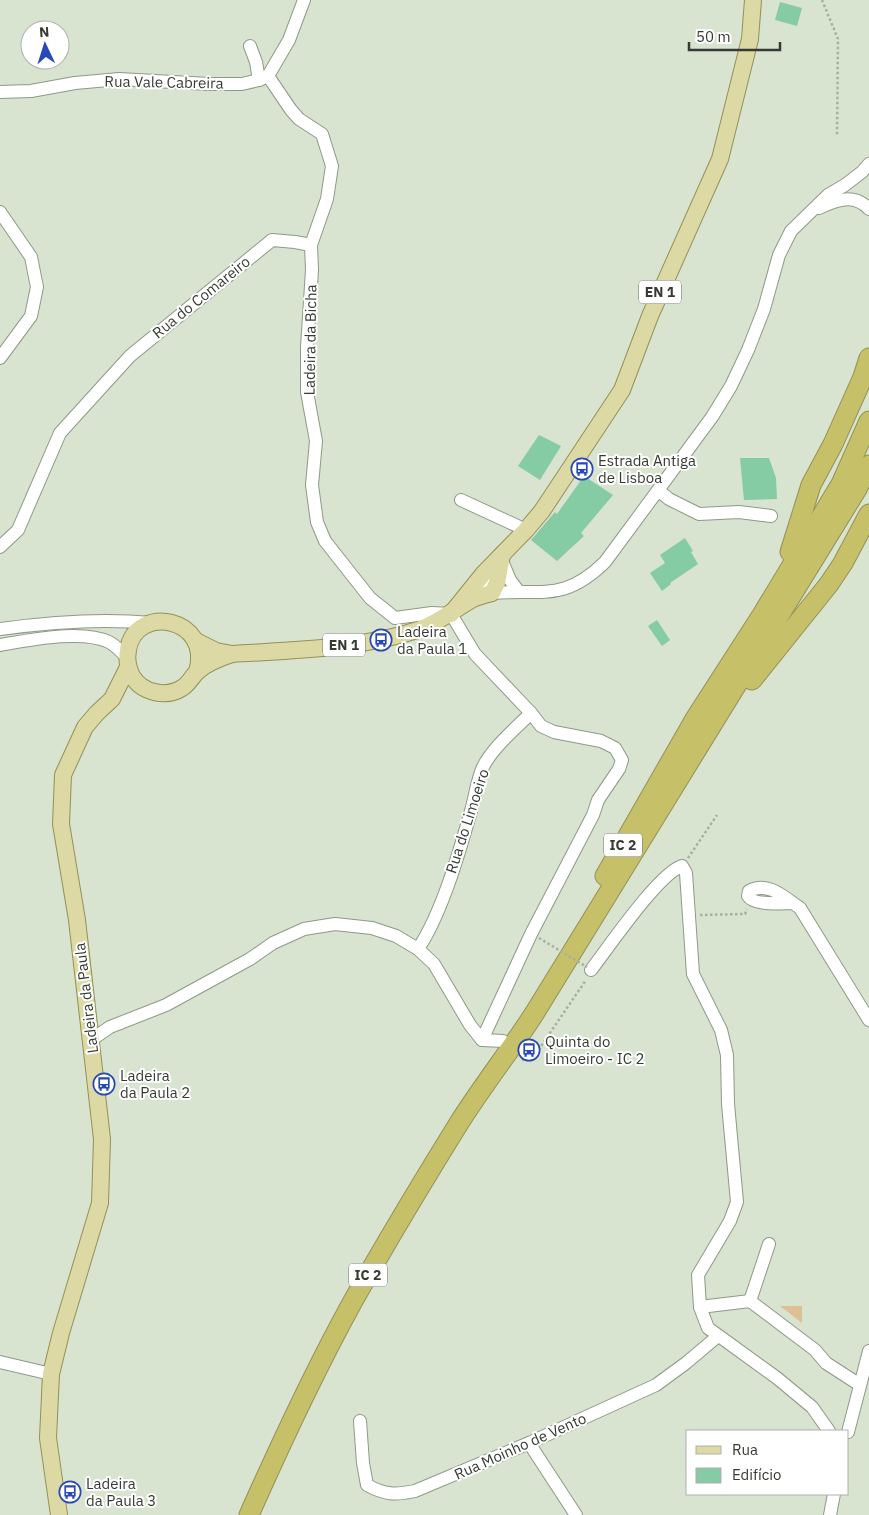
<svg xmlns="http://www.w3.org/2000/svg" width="869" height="1515" font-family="'IBM Plex Sans',sans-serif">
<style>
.green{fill:#ddc094}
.building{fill:#85cba4}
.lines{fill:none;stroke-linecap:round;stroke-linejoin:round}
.minor-casing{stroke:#8e9987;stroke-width:14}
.major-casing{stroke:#939156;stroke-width:18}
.highway-casing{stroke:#939156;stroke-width:21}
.path{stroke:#a7b0a0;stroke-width:2.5;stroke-dasharray:2.5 2.5;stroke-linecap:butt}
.minor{stroke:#fff;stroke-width:12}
.major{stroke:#ddd9a5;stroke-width:16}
.highway{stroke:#c6c069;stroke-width:19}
.path-bridge{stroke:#a7b0a0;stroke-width:2.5;stroke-dasharray:2.5 2.5;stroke-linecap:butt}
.labels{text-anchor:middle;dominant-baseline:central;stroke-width:4;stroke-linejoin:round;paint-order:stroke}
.shield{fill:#fff;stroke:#727570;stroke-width:1}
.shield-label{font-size:14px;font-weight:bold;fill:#353a32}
.street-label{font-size:15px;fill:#353a32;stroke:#fff}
.poi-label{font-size:15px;fill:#353a32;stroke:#fff;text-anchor:start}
</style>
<rect width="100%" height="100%" fill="#d8e3d0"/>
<!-- green -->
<path class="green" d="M780,1306H802V1323Z"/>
<!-- building -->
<g class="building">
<path d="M780,2L802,8L797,26L775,20Z"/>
<path d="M539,435L561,446L540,480L518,466Z"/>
<path d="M740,458H769L776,478L777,499L744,500Z"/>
<path d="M584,476L613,495L581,533L584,536L557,561L531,540L555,512L557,514Z"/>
<path d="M685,538L693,551L691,552L698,564L670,583L671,584L662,591L650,573L665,563L660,555Z"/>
<path d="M657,620L670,640L662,646L648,626Z"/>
</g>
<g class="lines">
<!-- minor casing -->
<g class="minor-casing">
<g id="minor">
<path d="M250,46L256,62L259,80"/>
<path d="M268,76L291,110L299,119L322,134L332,166L327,199L311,245L312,270L307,347V392L316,441L312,485L317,522L325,541L370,598L395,618L432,613L451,614L475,654L531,713L541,726L554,732L601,741L615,748L622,760L619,769L598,800L593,815L531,934L482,1040"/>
<path d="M268,76L289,40L304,0"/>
<path d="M0,92L31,91L75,83L119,79L209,84H242L259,80L268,76"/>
<path d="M819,208C836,200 854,193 869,209"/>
<path d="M0,212L31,257L37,287L31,316L0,358"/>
<path d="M659,491L669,499L699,514L739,512L771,516"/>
<path d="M461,500L526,530"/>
<path d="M0,547L18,530L60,433L130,356L272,240L295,242L311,245"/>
<path d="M502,561L510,580L519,592"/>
<path d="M484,573L487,587L492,593C543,589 564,602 605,562L712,417L731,386L748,350L764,309L779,255L791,231L828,195L845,185L862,172L869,164"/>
<path d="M0,629C51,622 100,618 151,623"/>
<path d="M0,645C29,640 82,629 109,642C116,646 122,652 127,658"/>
<path d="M792,903C781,903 754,906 748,896L749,891C768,881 784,897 800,908L869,1020"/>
<path d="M418,949C442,913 459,853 471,811C475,797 477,780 483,767C492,748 516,728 531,713"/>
<path d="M591,970C608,948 659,873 682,866L686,873L693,974L721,1030L727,1055L728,1104L737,1202L730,1221L698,1275L700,1307L708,1328L777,1378L812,1407L829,1431"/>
<path d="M91,1040L110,1027L166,1005L250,959L273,943L304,929L335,924L372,928L396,936L418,949L434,964L470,1025L482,1040L503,1041"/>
<path d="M750,1301L769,1244"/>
<path d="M700,1307L750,1301L815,1350L826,1363L860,1385"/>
<path d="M0,1362L51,1374"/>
<path d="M360,1421L363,1463L367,1485C385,1495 395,1495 415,1491L529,1443L656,1385L686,1363L718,1336"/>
<path d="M848,1432L869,1351"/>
<path d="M529,1443L576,1515"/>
<path d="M830,1515L834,1494"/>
</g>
</g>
<!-- major casing -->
<g class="major-casing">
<g id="major">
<path d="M451,614L484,573L526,530L542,511L622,390L650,316L720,159L750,39L753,0"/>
<path d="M196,641L216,651L232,654C295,650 360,649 421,629C439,622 454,610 471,600C477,597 485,595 492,593L497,583L502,555"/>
<path d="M197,672C213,617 135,603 128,650C126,660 128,668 132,676C142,693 166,698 182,688C189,684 192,676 198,671C207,663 220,658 232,654"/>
<path d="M59,1515L48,1438L51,1374L61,1333L100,1203L102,1139L77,920L61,824L63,775L85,727L97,713L112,699L128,667"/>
</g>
</g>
<!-- highway casing -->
<g class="highway-casing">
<g id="highway">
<path d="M790,552L811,485L833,444L863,377L869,358"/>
<path d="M752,680L829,584L843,563L869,514"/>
<path d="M605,876L695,719L762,615L841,484L869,421"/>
<path d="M249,1515C281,1443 315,1370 353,1301C387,1241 423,1181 459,1123C483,1085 510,1051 534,1014L857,489L869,465"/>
</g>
</g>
<!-- path -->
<g class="path">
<path d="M822,0L838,39L837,136"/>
<path d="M688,858L717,815"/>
<path d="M700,915L745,914L747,909"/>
<path d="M522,1060L535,1055L586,980"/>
</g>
<!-- minor -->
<use href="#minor" class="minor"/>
<!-- major -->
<use href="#major" class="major"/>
<!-- highway -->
<use href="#highway" class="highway"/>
<!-- path-bridge -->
<path class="path-bridge" d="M539,938L587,967"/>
</g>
<!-- icons -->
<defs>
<g id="bus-ring" transform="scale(1.125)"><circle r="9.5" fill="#fff" stroke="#2948b7" stroke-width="1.5"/><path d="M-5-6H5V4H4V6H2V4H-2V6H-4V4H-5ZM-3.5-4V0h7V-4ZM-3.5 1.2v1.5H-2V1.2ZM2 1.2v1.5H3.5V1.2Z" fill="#2948b7"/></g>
</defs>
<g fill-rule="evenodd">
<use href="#bus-ring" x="582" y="469"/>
<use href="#bus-ring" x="381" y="640"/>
<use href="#bus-ring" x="529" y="1050"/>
<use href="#bus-ring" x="104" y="1084"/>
<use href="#bus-ring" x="70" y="1492"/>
</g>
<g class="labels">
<!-- shield labels -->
<g class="shield">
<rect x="639" y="280.5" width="42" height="23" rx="4"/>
<rect x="323" y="633.5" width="42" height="23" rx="4"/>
<rect x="604" y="833.5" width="38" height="23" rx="4"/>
<rect x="349" y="1263.5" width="38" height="23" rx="4"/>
</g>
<g class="shield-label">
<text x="660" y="292">EN 1</text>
<text x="344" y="645">EN 1</text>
<text x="623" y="845">IC 2</text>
<text x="368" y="1275">IC 2</text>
</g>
<!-- street labels -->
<g class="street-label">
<text transform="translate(164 82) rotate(1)">Rua Vale Cabreira</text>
<text transform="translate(201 297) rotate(-39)">Rua do Comareiro</text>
<text transform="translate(310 340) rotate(-89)">Ladeira da Bicha</text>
<text transform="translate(467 821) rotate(-72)">Rua do Limoeiro</text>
<text transform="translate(86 998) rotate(-97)">Ladeira da Paula</text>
<text transform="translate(520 1446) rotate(-24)">Rua Moinho de Vento</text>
</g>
<!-- poi labels -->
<g class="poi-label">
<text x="598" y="460">Estrada Antiga<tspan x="598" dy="17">de Lisboa</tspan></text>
<text x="397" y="631">Ladeira<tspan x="397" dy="17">da Paula 1</tspan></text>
<text x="545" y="1041">Quinta do<tspan x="545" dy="17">Limoeiro - IC 2</tspan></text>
<text x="120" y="1075">Ladeira<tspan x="120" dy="17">da Paula 2</tspan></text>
<text x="86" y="1483">Ladeira<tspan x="86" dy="17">da Paula 3</tspan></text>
</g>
</g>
<!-- legend -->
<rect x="686" y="1430" width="162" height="65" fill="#ffffff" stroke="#aeb0ad"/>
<rect x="696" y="1446" width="25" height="8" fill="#ddd9a5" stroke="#aeb0ad"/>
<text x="732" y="1455" font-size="15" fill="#353a32">Rua</text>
<rect x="696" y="1468" width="25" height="15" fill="#85cba4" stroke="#aeb0ad"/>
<text x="732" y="1480" font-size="15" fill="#353a32">Edifício</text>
<!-- north arrow -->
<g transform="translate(45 45) rotate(356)"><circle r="24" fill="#ffffff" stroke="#aeb0ad"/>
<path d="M0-4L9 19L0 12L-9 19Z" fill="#2948b7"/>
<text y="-8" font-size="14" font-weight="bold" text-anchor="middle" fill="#353a32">N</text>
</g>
<!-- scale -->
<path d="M689 42v8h91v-8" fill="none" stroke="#353a32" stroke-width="2.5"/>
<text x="696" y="42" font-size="15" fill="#353a32" stroke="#ffffff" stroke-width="4" paint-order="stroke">50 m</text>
</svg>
